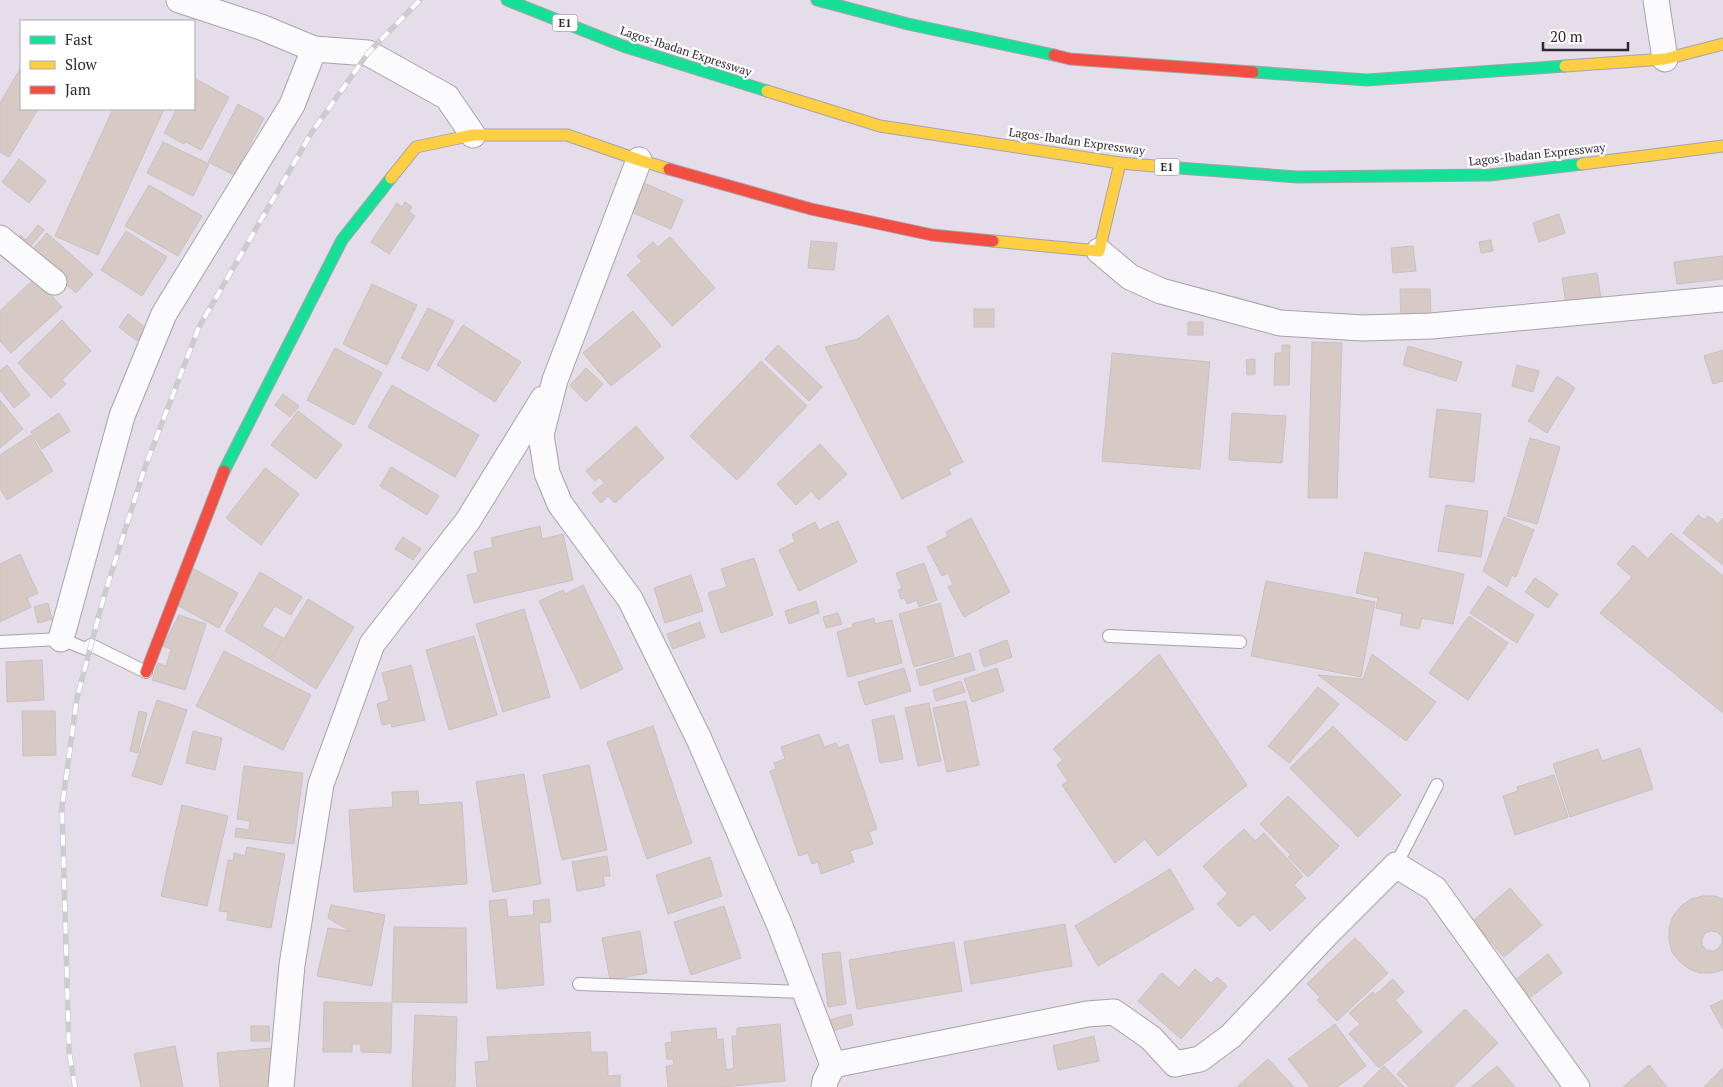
<svg xmlns="http://www.w3.org/2000/svg" width="1723" height="1087" font-family="'PT Serif',serif">
<style>
.building{fill:#d7cac4;stroke:#c8c0c2;fill-rule:evenodd}
.lines{fill:none;stroke-linecap:round;stroke-linejoin:round}
.lane-casing{stroke:#a8a2ac;stroke-width:14}
.street-casing{stroke:#a8a2ac;stroke-width:27}
.fast-casing{stroke:#a8a2ac;stroke-width:13}
.slow-casing{stroke:#a8a2ac;stroke-width:13}
.jam-casing{stroke:#a8a2ac;stroke-width:13}
.lane{stroke:#fbfafc;stroke-width:12}
.street{stroke:#fbfafc;stroke-width:25}
.fast{stroke:#16e098;stroke-width:11}
.slow{stroke:#ffcf43;stroke-width:11}
.jam{stroke:#f24e42;stroke-width:11}
.rail-casing{stroke:#cdcbcf;stroke-width:5.5}
.rail{stroke:#fff;stroke-width:4;stroke-dasharray:11;stroke-linecap:butt}
.labels{text-anchor:middle;dominant-baseline:central;stroke-width:4.5;stroke-linejoin:round;paint-order:stroke}
.shield{fill:#fff;stroke:#6d6870;stroke-width:1}
.shield-label{font-size:11px;font-weight:bold;fill:#2f2832}
.street-label{font-size:12px;fill:#2f2832;stroke:#fff}
</style>
<rect width="100%" height="100%" fill="#e6ddea"/>
<!-- building -->
<g class="building">
<path d="M21,67V109H38L9,157L0,152V103Z"/>
<path d="M194,78L229,97L201,150L186,142L184,144L164,133L177,109H194Z"/>
<path d="M238,104L264,118L234,175L208,162Z"/>
<path d="M113,109H164L98,255L55,236Z"/>
<path d="M163,142L209,164L193,196L147,173Z"/>
<path d="M19,159L46,181L29,203L2,182Z"/>
<path d="M644,183L683,200L671,229L631,212Z"/>
<path d="M149,185L202,216L178,256L125,226Z"/>
<path d="M405,202L412,207L409,212L415,216L389,254L371,242L397,203L402,207Z"/>
<path d="M1559,214L1565,233L1539,242L1533,223Z"/>
<path d="M38,225L44,230L29,248L17,239L20,235L26,240Z"/>
<path d="M126,231L167,257L142,296L101,270Z"/>
<path d="M47,233L93,274L76,293L30,252Z"/>
<path d="M670,237L715,288L672,326L627,275L642,261L637,256L653,242L658,247Z"/>
<path d="M1491,240L1493,251L1481,253L1479,242Z"/>
<path d="M811,241L837,243L834,270L808,268Z"/>
<path d="M1413,246L1416,271L1393,273L1391,248Z"/>
<path d="M1723,256V279L1677,284L1674,262Z"/>
<path d="M1597,273L1601,298L1566,304L1562,278Z"/>
<path d="M35,278L62,307L11,353L0,341V311Z"/>
<path d="M372,284L417,305L387,365L343,344Z"/>
<path d="M1400,289H1430L1431,315L1401,316Z"/>
<path d="M428,308L454,321L428,371L401,358Z"/>
<rect x="974" y="309" width="20" height="18"/>
<path d="M633,311L661,346L611,386L583,353Z"/>
<path d="M128,314L146,328L137,341L119,327Z"/>
<path d="M888,315L963,462L948,469L951,474L902,499L825,347L858,339Z"/>
<path d="M62,320L91,351L62,380L66,384L51,398L18,363Z"/>
<rect x="1188" y="322" width="15" height="13"/>
<path d="M463,325L521,362L495,402L437,365Z"/>
<path d="M1312,342L1342,343L1337,498H1308Z"/>
<path d="M778,345L822,387L809,401L765,359Z"/>
<path d="M1282,345H1290L1289,385H1274L1275,353H1282Z"/>
<path d="M1408,346L1462,362L1456,381L1403,365Z"/>
<path d="M335,348L382,373L354,425L307,400Z"/>
<path d="M1723,350V381L1713,384L1704,356Z"/>
<path d="M1112,353L1210,362L1200,469L1102,461Z"/>
<path d="M1255,359V374L1247,375L1246,360Z"/>
<path d="M761,361L807,406L737,480L690,436Z"/>
<path d="M7,365L30,395L14,408L0,390V371Z"/>
<path d="M1517,365L1539,371L1533,392L1512,386Z"/>
<path d="M586,368L603,384L586,402L570,385Z"/>
<path d="M1557,376L1575,388L1547,433L1528,421Z"/>
<path d="M392,385L479,435L455,477L368,427Z"/>
<path d="M283,394L299,406L290,417L275,405Z"/>
<path d="M0,400L23,429L0,448Z"/>
<path d="M1437,409L1481,414L1474,482L1429,477Z"/>
<path d="M298,411L342,445L316,479L271,445Z"/>
<path d="M59,413L70,431L42,449L31,432Z"/>
<path d="M1232,413L1286,416L1282,463L1229,460Z"/>
<path d="M636,426L664,458L615,503L608,496L601,503L592,493L603,484L607,488L608,487L599,477L595,481L586,471Z"/>
<path d="M31,435L53,471L7,500L0,489V455Z"/>
<path d="M1530,438L1560,447L1537,524L1507,516Z"/>
<path d="M820,444L847,474L819,500L811,491L796,505L777,484Z"/>
<path d="M391,467L439,496L427,515L380,486Z"/>
<path d="M265,468L299,494L261,545L226,518Z"/>
<path d="M1446,505L1488,511L1481,557L1438,551Z"/>
<path d="M1698,515L1705,520L1708,516L1718,524L1723,518V565L1683,533Z"/>
<path d="M1504,517L1534,530L1516,577L1512,575L1507,587L1483,571Z"/>
<path d="M971,518L1010,592L964,617L948,587L953,585L948,573L942,576L927,547L948,536L946,532Z"/>
<path d="M838,521L857,562L799,591L779,550L795,542L792,534L815,522L819,530Z"/>
<path d="M540,526L542,539L563,534L573,580L474,603L467,575L478,573L474,552L493,547L491,538Z"/>
<path d="M1671,533L1723,576V713L1600,613L1632,577L1617,564L1633,545L1648,559Z"/>
<path d="M403,537L421,549L413,560L395,549Z"/>
<path d="M1365,552L1464,574L1453,624L1422,618L1419,629L1400,625L1402,614L1376,608L1378,598L1356,593Z"/>
<path d="M20,554L38,593L27,598L31,607L0,622V564Z"/>
<path d="M754,558L773,615L721,633L708,593L727,587L721,569Z"/>
<path d="M924,563L937,600L919,607L917,600L907,604L905,598L901,599L898,590L902,588L896,573Z"/>
<path d="M192,568L238,593L219,628L173,603Z"/>
<path d="M260,572L302,597L291,615L275,606L262,626L283,638L270,659L225,631Z"/>
<path d="M691,575L703,611L665,623L654,588Z"/>
<path d="M1535,578L1558,594L1548,608L1525,592Z"/>
<path d="M1266,581L1375,602L1361,677L1251,656Z"/>
<path d="M583,585L623,669L581,689L539,601L563,590L565,594Z"/>
<path d="M1488,586L1534,615L1517,643L1470,613Z"/>
<path d="M308,599L354,627L316,689L271,660Z"/>
<path d="M816,601L819,613L789,624L785,611Z"/>
<path d="M48,603L52,619L38,623L34,607Z"/>
<path d="M940,603L954,656L914,667L899,614Z"/>
<path d="M524,609L550,697L503,712L476,624Z"/>
<path d="M838,613L842,624L826,628L823,617Z"/>
<path d="M179,615L206,624L185,690L152,680L158,663L166,666L171,649L163,646Z"/>
<path d="M1469,616L1508,643L1468,700L1429,673Z"/>
<path d="M874,618L875,624L892,620L902,663L848,677L837,632L853,627L852,624Z"/>
<path d="M700,622L705,637L673,649L667,634Z"/>
<path d="M474,636L497,715L449,730L426,650Z"/>
<path d="M1007,640L1012,657L984,667L979,650Z"/>
<path d="M224,651L311,695L283,750L196,706Z"/>
<path d="M970,653L975,670L920,686L916,670Z"/>
<path d="M1159,654L1247,785L1158,856L1145,839L1115,863L1062,785L1068,781L1057,765L1063,760L1053,749Z"/>
<path d="M1372,654L1436,702L1406,741L1318,675L1363,679Z"/>
<path d="M42,660L44,700L7,702L6,662Z"/>
<path d="M411,665L425,720L392,727L391,723L382,725L377,704L389,700L382,673Z"/>
<path d="M904,668L911,691L865,705L858,682Z"/>
<path d="M997,668L1004,691L972,702L964,679Z"/>
<path d="M961,681L965,692L936,701L933,690Z"/>
<path d="M1318,687L1339,704L1289,763L1268,746Z"/>
<path d="M157,700L187,710L162,785L132,776Z"/>
<path d="M966,701L979,765L947,772L933,708Z"/>
<path d="M929,703L941,761L918,766L905,708Z"/>
<path d="M22,711H55L56,755L23,756Z"/>
<path d="M139,711L147,713L138,753L130,751Z"/>
<path d="M894,715L903,759L880,763L872,720Z"/>
<path d="M653,726L692,843L647,859L607,742Z"/>
<path d="M1333,726L1401,795L1358,837L1290,768Z"/>
<path d="M193,731L222,738L215,770L186,763Z"/>
<path d="M819,734L824,747L836,743L838,748L848,744L877,829L869,832L873,844L850,851L854,862L821,874L818,862L812,864L808,853L799,856L770,771L776,769L774,763L785,759L781,747Z"/>
<path d="M1640,748L1653,789L1570,817L1553,764L1598,749L1602,761Z"/>
<path d="M589,765L607,850L562,860L543,775Z"/>
<path d="M244,766L303,773L294,844L235,837L236,828L249,830L250,821L237,819Z"/>
<path d="M524,774L541,884L493,892L476,782Z"/>
<path d="M1554,775L1568,817L1515,835L1503,796L1518,791L1517,787Z"/>
<path d="M418,791L419,805L462,802L467,884L354,892L349,810L393,807L392,792Z"/>
<path d="M1288,796L1339,846L1308,877L1288,857L1291,855L1260,824Z"/>
<path d="M182,805L228,816L207,906L161,896Z"/>
<path d="M1244,829L1255,841L1264,833L1303,876L1294,885L1306,898L1270,931L1254,914L1239,927L1217,904L1228,894L1203,866Z"/>
<path d="M247,847L285,854L271,928L227,920L228,912L219,911L228,860L233,861L234,853L245,856Z"/>
<path d="M607,856L610,876H603L605,886L577,891L572,862Z"/>
<path d="M710,857L722,896L668,914L656,875Z"/>
<path d="M1170,869L1194,909L1098,966L1075,926Z"/>
<path d="M1510,888L1542,925L1504,957L1473,921Z"/>
<path d="M1703,896H1715L1723,899V970L1712,973H1700L1689,969L1679,961L1672,952L1669,940V928L1673,916L1681,906L1691,899ZM1711,931L1717,932L1722,937V943L1718,949L1713,951L1706,950L1702,945V939L1705,933Z"/>
<path d="M506,899L508,917L534,915L533,901L549,899L551,922L539,923L544,985L497,989L489,901Z"/>
<path d="M331,905L385,915L372,986L317,976L328,928L350,931L328,918Z"/>
<path d="M724,906L741,958L691,975L674,922Z"/>
<path d="M1065,924L1072,966L971,984L964,942Z"/>
<path d="M394,927L466,928L467,1003L392,1002Z"/>
<path d="M640,931L647,973L610,980L602,938Z"/>
<path d="M1355,938L1388,973L1337,1021L1317,1000L1320,997L1307,984Z"/>
<path d="M954,942L962,991L857,1009L849,960Z"/>
<path d="M840,952L846,1004L828,1007L822,954Z"/>
<path d="M1548,954L1562,973L1528,999L1514,981Z"/>
<path d="M1195,969L1211,983L1217,977L1227,986L1181,1039L1138,1001L1162,973L1179,988Z"/>
<path d="M1393,979L1404,992L1395,1000L1422,1032L1379,1068L1349,1034L1360,1024L1349,1013L1373,992L1375,995Z"/>
<path d="M1723,1000V1029L1710,1006Z"/>
<path d="M324,1002L392,1003L391,1053L361,1052V1044H352V1052H323Z"/>
<path d="M1465,1009L1498,1043L1453,1087H1409L1397,1074Z"/>
<path d="M851,1014L853,1025L832,1031L829,1020Z"/>
<path d="M415,1015L457,1017L455,1087H412Z"/>
<path d="M780,1024L785,1081L723,1087H668L666,1066L674,1065L673,1059H667L665,1043L672,1042L671,1032L716,1028L717,1040L723,1039L726,1070L734,1068L732,1036H737V1028Z"/>
<path d="M1335,1024L1366,1066L1337,1087H1310L1288,1059Z"/>
<path d="M251,1026H269L270,1041H251Z"/>
<path d="M590,1032L591,1052H607L608,1076L620,1075V1087H477L475,1062L489,1061L487,1037Z"/>
<path d="M1094,1036L1099,1061L1058,1070L1053,1046Z"/>
<path d="M175,1046L183,1087H141L134,1054Z"/>
<path d="M272,1048L275,1087H220L217,1053Z"/>
<path d="M1268,1059L1294,1087H1237Z"/>
<path d="M1649,1065L1667,1087H1623Z"/>
<path d="M1384,1066L1404,1087H1363Z"/>
<path d="M1497,1066L1515,1087H1471Z"/>
<path d="M1723,1068V1087H1704Z"/>
</g>
<g class="lines">
<!-- lane casing -->
<g class="lane-casing">
<g id="lane">
<path d="M1109,636L1240,642"/>
<path d="M0,642L61,639L86,649L91,645L146,672"/>
<path d="M1396,865L1437,785"/>
<path d="M579,984L804,992"/>
</g>
</g>
<!-- street casing -->
<g class="street-casing">
<g id="street">
<path d="M179,0L261,27L314,49L368,53L447,97L473,135"/>
<path d="M1656,0L1665,59"/>
<path d="M639,160L555,380L541,435L547,473L560,504L630,599L699,739L780,926L833,1065L825,1081L824,1087"/>
<path d="M0,238L54,282"/>
<path d="M1099,251L1130,277L1161,291L1280,323L1363,328L1431,326L1723,299"/>
<path d="M61,639L122,416L164,314L292,105L314,49"/>
<path d="M833,1065L1087,1014L1114,1012L1151,1038L1175,1064L1200,1059L1231,1036L1325,936L1396,865L1435,889L1577,1087"/>
<path d="M281,1087L292,965L321,784L372,644L467,522L543,399"/>
</g>
</g>
<!-- fast casing -->
<g class="fast-casing">
<g id="fast">
<path d="M507,0L623,46L767,91"/>
<path d="M817,0L908,24L1054,55"/>
<path d="M1253,72L1367,80L1565,66"/>
<path d="M1166,167L1297,177L1490,175L1582,164"/>
<path d="M224,471L342,240L391,178"/>
</g>
</g>
<!-- slow casing -->
<g class="slow-casing">
<g id="slow">
<path d="M1565,66L1665,59L1723,44"/>
<path d="M767,91L880,126L1120,163L1166,167"/>
<path d="M1582,164L1723,146"/>
<path d="M391,178L416,147L473,135H567L639,160L669,169"/>
<path d="M993,241L1099,251L1120,163"/>
</g>
</g>
<!-- jam casing -->
<g class="jam-casing">
<g id="jam">
<path d="M1054,55L1070,59L1253,72"/>
<path d="M669,169L811,209L932,235L993,241"/>
<path d="M146,672L224,471"/>
</g>
</g>
<!-- lane -->
<use href="#lane" class="lane"/>
<!-- street -->
<use href="#street" class="street"/>
<!-- fast -->
<use href="#fast" class="fast"/>
<!-- slow -->
<use href="#slow" class="slow"/>
<!-- jam -->
<use href="#jam" class="jam"/>
<!-- rail casing -->
<g class="rail-casing">
<path id="rail" d="M75,1087L69,1051L62,807L77,698L104,596L145,467L199,327L312,132L368,53L420,0"/>
</g>
<!-- rail -->
<use href="#rail" class="rail"/>
</g>
<g class="labels">
<!-- shield labels -->
<g class="shield">
<rect x="552.5" y="14.5" width="25" height="17" rx="4"/>
<rect x="1154.5" y="158.5" width="25" height="17" rx="4"/>
</g>
<g class="shield-label">
<text x="565" y="23">E1</text>
<text x="1167" y="167">E1</text>
</g>
<!-- street labels -->
<g class="street-label">
<text transform="translate(686 51) rotate(18)">Lagos-Ibadan Expressway</text>
<text transform="translate(1077 141) rotate(8)">Lagos-Ibadan Expressway</text>
<text transform="translate(1537 154) rotate(-6)">Lagos-Ibadan Expressway</text>
</g>
</g>
<!-- legend -->
<rect x="20" y="20" width="175" height="90" fill="#ffffff" stroke="#aca9ad"/>
<rect x="30" y="36" width="25" height="8" fill="#16e098" stroke="#aca9ad"/>
<text x="65" y="45" font-size="15" fill="#2f2832">Fast</text>
<rect x="30" y="61" width="25" height="8" fill="#ffcf43" stroke="#aca9ad"/>
<text x="65" y="70" font-size="15" fill="#2f2832">Slow</text>
<rect x="30" y="86" width="25" height="8" fill="#f24e42" stroke="#aca9ad"/>
<text x="65" y="95" font-size="15" fill="#2f2832">Jam</text>
<!-- scale -->
<path d="M1543 42v8h85v-8" fill="none" stroke="#2f2832" stroke-width="2.5"/>
<text x="1550" y="42" font-size="15" fill="#2f2832" stroke="#ffffff" stroke-width="4" paint-order="stroke">20 m</text>
</svg>
